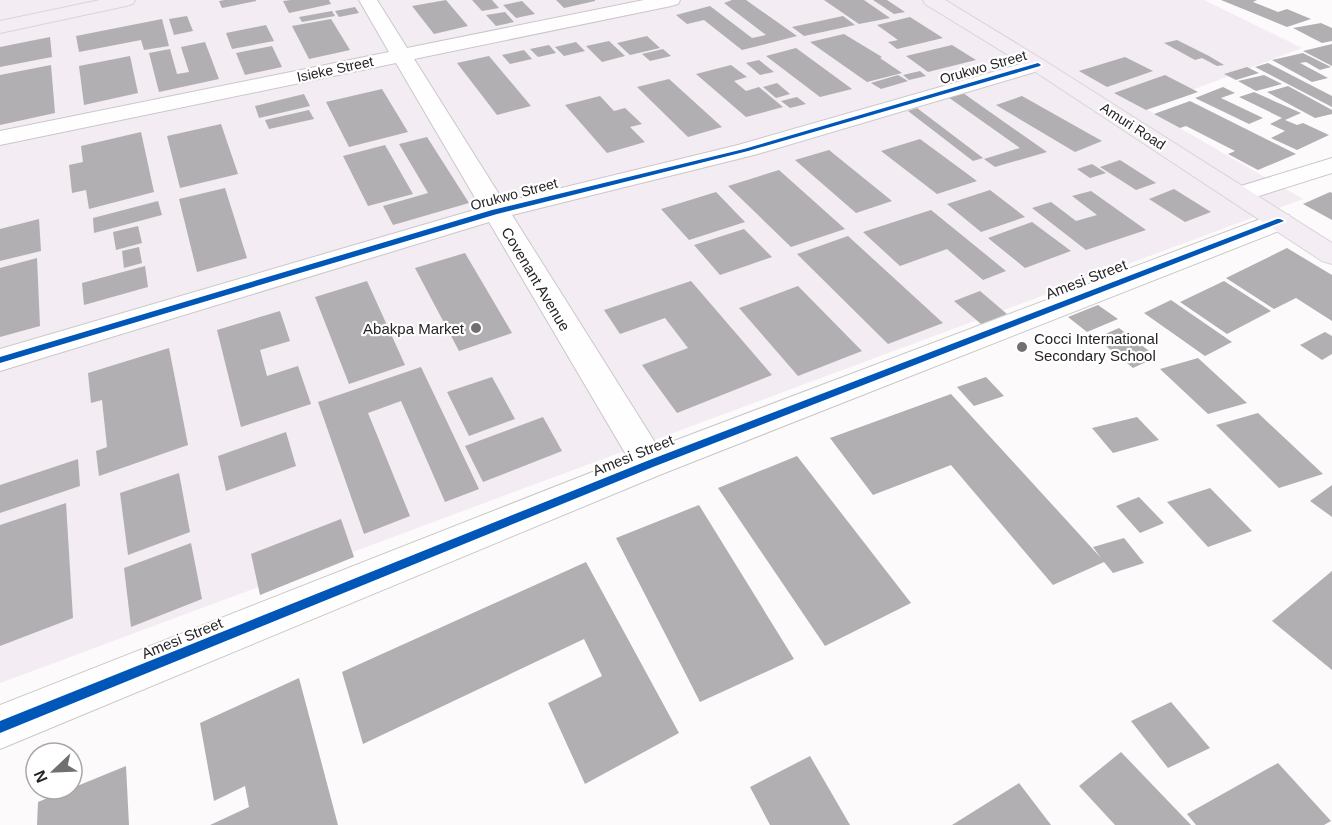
<svg xmlns="http://www.w3.org/2000/svg" width="1332" height="825" font-family="Helvetica,sans-serif">
<style>
.built{fill:#f3ecf2}
.building{fill:#b1afb1}
.lines{fill:none;stroke-linecap:round;stroke-linejoin:round}
.minor-casing{stroke:#cac7c9;stroke-width:2}
.major-casing{stroke:#d7d6d7;stroke-width:2}
.minor{fill:#fffeff;fill-rule:evenodd}
.major{fill:#f4edf3;fill-rule:evenodd}
.cycleway-casing{stroke:#fff;stroke-width:4}
.cycleway{fill:#0057b8;fill-rule:evenodd}
.poi-dot{fill:#726f71;stroke:#fff;stroke-width:2}
.labels{text-anchor:middle;dominant-baseline:central;stroke-width:4.5;stroke-linejoin:round;paint-order:stroke}
.far-street-label{font-size:14px;fill:#272426;stroke:#fff}
.street-label{font-size:15px;fill:#272426;stroke:#fff}
.poi-label{font-size:15px;fill:#272426;stroke:#fff;text-anchor:end}
</style>
<rect width="100%" height="100%" fill="#fdfafc"/>
<!-- built -->
<path class="built" d="M0,0H1204L1302,48L1145,108L1303,199L0,683Z"/>
<!-- building -->
<g class="building">
<path d="M225,0H256V1L222,8L219,1Z"/>
<path d="M291,0H329L331,4L289,13L283,1Z"/>
<path d="M446,0L468,26L434,34L412,6Z"/>
<path d="M472,0H492L499,8L482,11Z"/>
<path d="M556,0H595V1L564,8Z"/>
<path d="M732,0H746L797,36L742,50L704,20L687,24L676,15L710,6L752,38L766,35L724,3Z"/>
<path d="M824,0H864L890,18L859,24Z"/>
<path d="M873,0H887L905,12L894,14Z"/>
<path d="M1221,0H1257L1253,2L1278,12L1287,9L1311,19L1287,27Z"/>
<path d="M522,1L535,14L516,18L503,5Z"/>
<path d="M355,7L359,13L339,17L335,11Z"/>
<path d="M332,11L335,16L302,22L299,17Z"/>
<path d="M505,12L514,22L496,26L486,15Z"/>
<path d="M187,16L193,31L174,35L169,19Z"/>
<path d="M843,16L855,25L804,36L792,27Z"/>
<path d="M910,17L943,38L897,49L888,42L898,40L877,25Z"/>
<path d="M162,19L169,46L144,50L141,40L79,52L76,36Z"/>
<path d="M331,19L350,50L309,59L292,26Z"/>
<path d="M1321,23L1332,28V41L1322,43L1293,28Z"/>
<path d="M266,25L274,41L232,49L226,33Z"/>
<path d="M844,34L882,57L880,58L902,73L867,82L810,42Z"/>
<path d="M647,36L660,48L630,55L617,43Z"/>
<path d="M50,37L52,57L0,67V47Z"/>
<path d="M1177,40L1209,56L1224,65L1217,66L1202,58L1195,60L1164,43Z"/>
<path d="M609,41L625,56L602,62L586,46Z"/>
<path d="M205,42L219,79L159,92L149,53L170,49L177,74L189,72L181,47Z"/>
<path d="M576,42L585,51L564,56L555,47Z"/>
<path d="M1332,44V66L1303,51Z"/>
<path d="M549,45L556,53L538,57L530,49Z"/>
<path d="M952,45L976,60L928,72L906,56Z"/>
<path d="M272,46L282,67L245,75L236,53Z"/>
<path d="M796,48L852,89L820,97L766,56Z"/>
<path d="M663,49L671,56L650,61L642,54Z"/>
<path d="M524,50L532,59L510,64L502,55Z"/>
<path d="M1303,53L1331,67L1320,70L1306,62L1300,63L1328,78L1312,82L1272,60Z"/>
<path d="M130,56L138,93L84,105L79,66Z"/>
<path d="M489,56L531,106L497,115L457,63Z"/>
<path d="M1125,57L1153,71L1107,87L1079,71Z"/>
<path d="M759,60L774,72L760,75L746,63Z"/>
<path d="M1268,63L1332,96V107L1255,67Z"/>
<path d="M51,65L55,113L0,125V75Z"/>
<path d="M731,65L747,77L734,81L746,91L759,87L783,107L746,117L696,74Z"/>
<path d="M1247,67L1259,73L1236,80L1224,74Z"/>
<path d="M920,71L926,76L909,80L903,75Z"/>
<path d="M898,75L908,81L881,89L871,83Z"/>
<path d="M1165,75L1198,92L1146,110L1114,93Z"/>
<path d="M1264,75L1282,84L1256,91L1238,81Z"/>
<path d="M669,79L722,127L688,137L637,87Z"/>
<path d="M777,83L790,94L776,98L763,87Z"/>
<path d="M1288,86L1332,110V114L1315,118L1267,92Z"/>
<path d="M1223,87L1235,93L1221,98L1263,118L1249,124L1195,98Z"/>
<path d="M382,89L408,132L349,147L326,102Z"/>
<path d="M1254,92L1301,113L1285,120L1297,125L1303,123L1329,135L1297,150L1271,138L1285,131L1270,124L1282,118L1239,97Z"/>
<path d="M963,93L1047,152L995,167L984,159L1020,148L948,97Z"/>
<path d="M304,94L310,106L259,118L255,106Z"/>
<path d="M600,96L614,111L625,108L642,124L630,127L645,142L607,153L565,105Z"/>
<path d="M1022,96L1102,141L1075,152L996,105Z"/>
<path d="M797,97L806,104L790,108L781,101Z"/>
<path d="M1190,101L1296,154L1258,170L1228,154L1235,151L1186,126L1180,128L1154,114Z"/>
<path d="M917,108L983,158L973,161L908,111Z"/>
<path d="M309,110L314,119L269,129L265,120Z"/>
<path d="M221,124L238,174L180,188L167,136Z"/>
<path d="M141,132L154,192L89,209L86,190L72,193L69,165L83,162L81,146Z"/>
<path d="M427,137L469,203L393,225L383,206L428,193L399,144Z"/>
<path d="M920,139L977,181L937,194L881,151Z"/>
<path d="M385,145L413,194L368,206L343,156Z"/>
<path d="M829,150L892,201L856,213L795,160Z"/>
<path d="M1120,160L1156,183L1136,190L1100,167Z"/>
<path d="M1092,164L1106,173L1090,178L1077,169Z"/>
<path d="M779,170L845,229L791,247L728,186Z"/>
<path d="M225,188L247,258L197,272L179,199Z"/>
<path d="M1174,189L1211,212L1185,222L1149,199Z"/>
<path d="M990,190L1025,217L981,232L947,204Z"/>
<path d="M1091,191L1146,230L1086,250L1032,208L1051,202L1076,221L1097,215L1072,196Z"/>
<path d="M716,192L745,222L689,240L661,209Z"/>
<path d="M1330,192L1332,193V220L1303,204Z"/>
<path d="M158,201L162,215L94,233L93,218Z"/>
<path d="M931,210L1006,271L983,280L947,249L900,266L863,232Z"/>
<path d="M39,219L41,251L0,261V229Z"/>
<path d="M1032,222L1071,251L1025,268L988,238Z"/>
<path d="M138,226L142,243L116,250L113,232Z"/>
<path d="M744,229L772,257L720,275L694,245Z"/>
<path d="M848,236L943,323L888,344L797,254Z"/>
<path d="M139,247L142,263L124,268L122,251Z"/>
<path d="M1287,248L1332,275V321L1296,298L1274,309L1226,278Z"/>
<path d="M465,253L512,333L459,351L415,268Z"/>
<path d="M37,258L40,326L0,337V268Z"/>
<path d="M145,266L148,287L84,305L82,283Z"/>
<path d="M367,281L405,365L349,384L315,297Z"/>
<path d="M691,281L772,375L677,413L642,365L688,348L665,318L620,334L604,310Z"/>
<path d="M1224,281L1271,311L1227,334L1180,302Z"/>
<path d="M798,286L862,351L798,376L739,308Z"/>
<path d="M980,291L1007,314L981,324L954,301Z"/>
<path d="M1171,300L1232,342L1205,356L1144,313Z"/>
<path d="M1098,305L1118,319L1087,332L1068,317Z"/>
<path d="M280,311L290,341L260,350L267,376L298,366L311,404L241,427L217,330Z"/>
<path d="M1119,328L1157,357L1133,368L1096,338Z"/>
<path d="M1325,332L1332,336V354L1322,360L1300,345Z"/>
<path d="M169,348L188,445L99,476L96,451L107,447L102,400L91,403L88,373Z"/>
<path d="M1198,358L1247,403L1208,414L1160,369Z"/>
<path d="M421,367L479,489L445,502L401,401L368,413L410,516L364,534L318,402Z"/>
<path d="M492,377L515,419L469,436L447,392Z"/>
<path d="M986,377L1004,396L974,406L957,387Z"/>
<path d="M951,394L1101,558L1093,547L1124,538L1144,563L1113,573L1104,562L1053,585L951,465L873,495L830,438Z"/>
<path d="M1258,413L1323,474L1279,488L1216,425Z"/>
<path d="M543,417L562,451L483,482L465,446Z"/>
<path d="M1137,417L1159,440L1113,453L1092,428Z"/>
<path d="M286,432L296,466L226,491L218,456Z"/>
<path d="M797,456L911,603L825,646L718,488Z"/>
<path d="M78,459L80,486L0,513V485Z"/>
<path d="M179,473L190,532L128,555L120,493Z"/>
<path d="M1332,485V517L1310,501Z"/>
<path d="M1210,488L1252,531L1208,547L1167,502Z"/>
<path d="M1139,497L1164,523L1140,533L1116,506Z"/>
<path d="M66,503L73,618L0,646V525Z"/>
<path d="M699,505L794,659L700,702L616,538Z"/>
<path d="M341,519L354,557L260,595L251,554Z"/>
<path d="M191,543L202,599L131,627L124,568Z"/>
<path d="M586,562L679,733L585,784L548,703L602,676L584,639L363,744L342,672Z"/>
<path d="M1332,571V670L1272,621Z"/>
<path d="M299,678L338,825H210L249,807L245,786L214,801L200,723Z"/>
<path d="M1171,702L1210,748L1168,768L1131,721Z"/>
<path d="M1121,752L1191,825H1115L1079,786Z"/>
<path d="M810,756L850,825H770L750,787Z"/>
<path d="M1278,763L1331,821L1324,825H1196L1187,814Z"/>
<path d="M126,766L129,825H37L38,802Z"/>
<path d="M1019,783L1051,825H952Z"/>
</g>
<g class="lines">
<!-- minor casing -->
<g class="minor-casing">
<g id="minor">
<path d="M359,0H377L407,48L644,0H680L678,4L671,6L414,59L504,202L738,145L1031,61L1038,59L1045,61L1048,65L1045,69L754,155L512,215L658,447L1271,215L1280,213L1289,215L1293,221L1289,227L662,474L0,749V705L628,458L489,222L0,371V349L481,208L396,63L0,145V131L389,52Z"/>
<path d="M1332,158V173L1240,202L1231,199L1227,194L1231,189Z"/>
</g>
</g>
<!-- major casing -->
<g class="major-casing">
<g id="major">
<path d="M100,0H135L133,4L126,6L0,33V21Z"/>
<path d="M923,0H945L1045,61L1332,243V264L1322,261L1031,69L925,4Z"/>
</g>
</g>
<!-- minor -->
<use href="#minor" class="minor"/>
<!-- major -->
<use href="#major" class="major"/>
<!-- cycleway casing -->
<g class="cycleway-casing">
<g id="cycleway">
<path d="M1038,63L1041,65L1040,66L748,151L497,214L0,363V357L492,210L744,149Z"/>
<path d="M1277,219H1280L1284,221L653,467L0,733V721L647,461Z"/>
</g>
</g>
<!-- cycleway -->
<use href="#cycleway" class="cycleway"/>
</g>
<!-- markers -->
<g class="poi-dot">
<circle cx="476" cy="328" r="6"/>
<circle cx="1022" cy="347" r="6"/>
</g>
<g class="labels">
<!-- far-street labels -->
<g class="far-street-label">
<text transform="translate(983 67) rotate(-16)">Orukwo Street</text>
<text transform="translate(335 69) rotate(-12)">Isieke Street</text>
<text transform="translate(1133 126) rotate(33)">Amuri Road</text>
<text transform="translate(514 194) rotate(-15)">Orukwo Street</text>
</g>
<!-- street labels -->
<g class="street-label">
<text transform="translate(536 279) rotate(59)">Covenant Avenue</text>
<text transform="translate(1086 279) rotate(-21)">Amesi Street</text>
<text transform="translate(633 455) rotate(-22)">Amesi Street</text>
<text transform="translate(182 638) rotate(-22)">Amesi Street</text>
</g>
<!-- poi labels -->
<g class="poi-label">
<text x="464" y="328">Abakpa Market</text>
<text x="1034" y="338" text-anchor="start">Cocci International<tspan x="1034" dy="17">Secondary School</tspan></text>
</g>
</g>
<!-- north arrow -->
<g transform="translate(54 771) rotate(247)"><circle r="28" fill="#ffffff" stroke="#a9a7a8" stroke-width="1.5"/>
<path d="M0-4.5L10 22L0 15L-10 22Z" fill="#726f71"/>
<text y="-9" font-size="16" font-weight="bold" text-anchor="middle" fill="#272426">N</text>
</g>
</svg>
